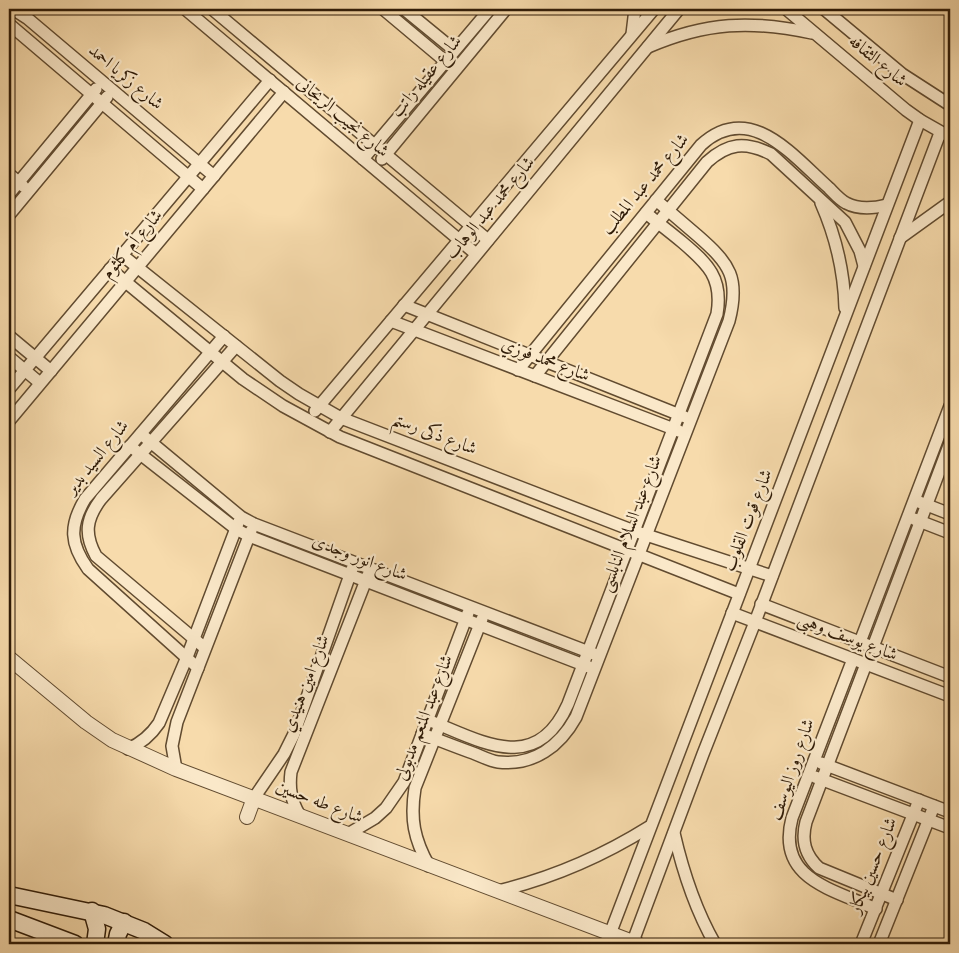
<svg xmlns="http://www.w3.org/2000/svg" width="959" height="953" font-family="'Sorts Mill Goudy',Amiri,serif">
<style>
.lines{fill:none;stroke-linecap:round;stroke-linejoin:round}
.minor-casing{stroke:#614b30;stroke-width:14}
.tertiary-casing{stroke:#614b30;stroke-width:16}
.secondary-casing{stroke:#2f1b07;stroke-width:19}
.minor{stroke:#fae8c9;stroke-width:11}
.tertiary{stroke:#fae8c9;stroke-width:14}
.secondary{stroke:#fae8c9;stroke-width:16}
.labels{text-anchor:middle;dominant-baseline:central;stroke-width:4.5;stroke-linejoin:round;paint-order:stroke}
.street-label{font-size:18px;fill:#2f1b07;stroke:#fae8c9}
</style>
<rect width="100%" height="100%" fill="#f7dbac"/>
<filter id="stains"><feTurbulence type="fractalNoise" baseFrequency=".004" numOctaves="4"/><feColorMatrix values="0 0 0 0 .2 0 0 0 0 .09 0 0 0 0 .02 0 0 0 .5 -.17"/></filter>
<radialGradient id="worn" r=".72"><stop offset=".6" stop-color="#630" stop-opacity="0"/><stop offset="1" stop-color="#630" stop-opacity=".3"/></radialGradient>
<g class="lines">
<!-- minor casing -->
<g class="minor-casing">
<g id="minor">
<path d="M13,9L27,18L214,176"/>
<path d="M185,9L476,254"/>
<path d="M212,9L488,240"/>
<path d="M383,9L445,61"/>
<path d="M404,9L454,50"/>
<path d="M786,9L906,110L920,120L950,137"/>
<path d="M824,9L902,74L950,105"/>
<path d="M9,24L203,189"/>
<path d="M632,34L635,9"/>
<path d="M648,47C706,22 751,20 812,33"/>
<path d="M363,159L490,9"/>
<path d="M382,159L506,9"/>
<path d="M9,174L23,186"/>
<path d="M9,194L96,89"/>
<path d="M821,203C836,237 844,270 845,308"/>
<path d="M9,215L107,97"/>
<path d="M900,238L950,202"/>
<path d="M122,255L280,381L299,394L341,418L634,531L772,576"/>
<path d="M110,269L243,379L283,406L340,437L739,594"/>
<path d="M404,305L685,417"/>
<path d="M391,321L679,431"/>
<path d="M9,336L51,371"/>
<path d="M9,357L40,383"/>
<path d="M518,370L701,145C750,100 793,156 829,188C834,193 840,200 846,203C859,210 875,208 887,205"/>
<path d="M535,376L707,162C728,143 745,141 771,154L845,222L860,251L864,266"/>
<path d="M9,389L270,80"/>
<path d="M315,411L654,9"/>
<path d="M9,421L284,92"/>
<path d="M330,432L679,9"/>
<path d="M141,434L241,517L254,524L594,654"/>
<path d="M130,446L236,529L249,536L589,667"/>
<path d="M919,502L950,514"/>
<path d="M914,519L950,533"/>
<path d="M761,604L950,677"/>
<path d="M732,613L950,696"/>
<path d="M860,642L950,406"/>
<path d="M873,647L950,443"/>
<path d="M205,648L96,556C84,534 86,519 101,499L236,346"/>
<path d="M853,659L792,818C776,879 832,889 876,909"/>
<path d="M866,664L806,822C801,841 805,855 819,868L897,900"/>
<path d="M198,668L88,569C70,544 69,526 85,499L224,336"/>
<path d="M428,720C481,741 536,776 568,704L717,314C723,278 708,264 682,242C670,232 658,223 646,213"/>
<path d="M422,734C439,740 456,747 473,753C481,756 490,761 498,762C534,766 560,746 576,717L729,321C740,278 730,264 698,236C684,224 670,212 656,200"/>
<path d="M128,749C142,743 151,735 159,723L187,657L238,523"/>
<path d="M821,763L950,812"/>
<path d="M176,769L172,746L177,722L251,531"/>
<path d="M815,777L950,828"/>
<path d="M254,798L284,754L294,734L352,569"/>
<path d="M299,814C291,800 289,788 291,772L368,575"/>
<path d="M674,833C683,872 695,909 715,944"/>
<path d="M348,834L375,818L386,808L404,782L468,613"/>
<path d="M429,866C414,839 410,819 415,788L482,619"/>
<path d="M498,891C552,878 601,857 649,827"/>
<path d="M610,934L920,120"/>
<path d="M632,944L703,754L755,622L940,133"/>
<path d="M861,944L919,800"/>
<path d="M879,944L934,806"/>
</g>
</g>
<!-- tertiary casing -->
<g class="tertiary-casing">
<g id="tertiary">
<path d="M9,658L86,722L112,740L176,769L638,944"/>
<path d="M247,817L254,798"/>
</g>
</g>
<!-- secondary casing -->
<g class="secondary-casing">
<g id="secondary">
<path d="M9,895L104,915L144,931L165,944"/>
<path d="M92,911L97,929L95,944"/>
<path d="M9,919L75,944"/>
<path d="M116,944L118,934L124,922"/>
</g>
</g>
<!-- minor -->
<use href="#minor" class="minor"/>
<!-- tertiary -->
<use href="#tertiary" class="tertiary"/>
<!-- secondary -->
<use href="#secondary" class="secondary"/>
</g>
<g class="labels">
<!-- street labels -->
<g class="street-label">
<text transform="translate(877 62) rotate(40)">شارع الثقافه</text>
<text transform="translate(427 77) rotate(-50)">شارع عقيله راتب</text>
<text transform="translate(125 78) rotate(40)">شارع زكريا احمد</text>
<text transform="translate(342 118) rotate(40)">شارع نجيب الريحانى</text>
<text transform="translate(646 185) rotate(-50)">شارع محمد عبد المطلب</text>
<text transform="translate(491 209) rotate(-50)">شارع محمد عبد الوهاب</text>
<text transform="translate(133 245) rotate(-50)">شارع أم كلثوم</text>
<text transform="translate(545 361) rotate(21)">شارع محمد فوزي</text>
<text transform="translate(434 435) rotate(21)">شارع ذكى رستم</text>
<text transform="translate(98 458) rotate(-51)">شارع السيد بدير</text>
<text transform="translate(749 521) rotate(-69)">شارع قوت القلوب</text>
<text transform="translate(632 524) rotate(-69)">شارع عبد السلام النابلسى</text>
<text transform="translate(359 559) rotate(21)">شارع انور وجدى</text>
<text transform="translate(847 638) rotate(21)">شارع يوسف وهبى</text>
<text transform="translate(307 684) rotate(-69)">شارع امين هنيدي</text>
<text transform="translate(425 718) rotate(-69)">شارع عبد المنعم مدبولى</text>
<text transform="translate(793 770) rotate(-71)">شارع روز اليوسف</text>
<text transform="translate(319 803) rotate(21)">شارع طه حسين</text>
<text transform="translate(874 866) rotate(-68)">شارع حسين بيكار</text>
</g>
</g>
<!-- margin -->
<rect width="959" height="953" fill="none" stroke="#f7dbac" stroke-width="30"/>
<rect x="10" y="10" width="939" height="933" fill="none" stroke="#2f1b07" stroke-width="2.5"/>
<rect x="15" y="15" width="929" height="923" fill="none" stroke="#2f1b07"/>
<rect width="100%" height="100%" filter="url(#stains)"/>
<rect width="100%" height="100%" fill="url(#worn)"/>
</svg>
